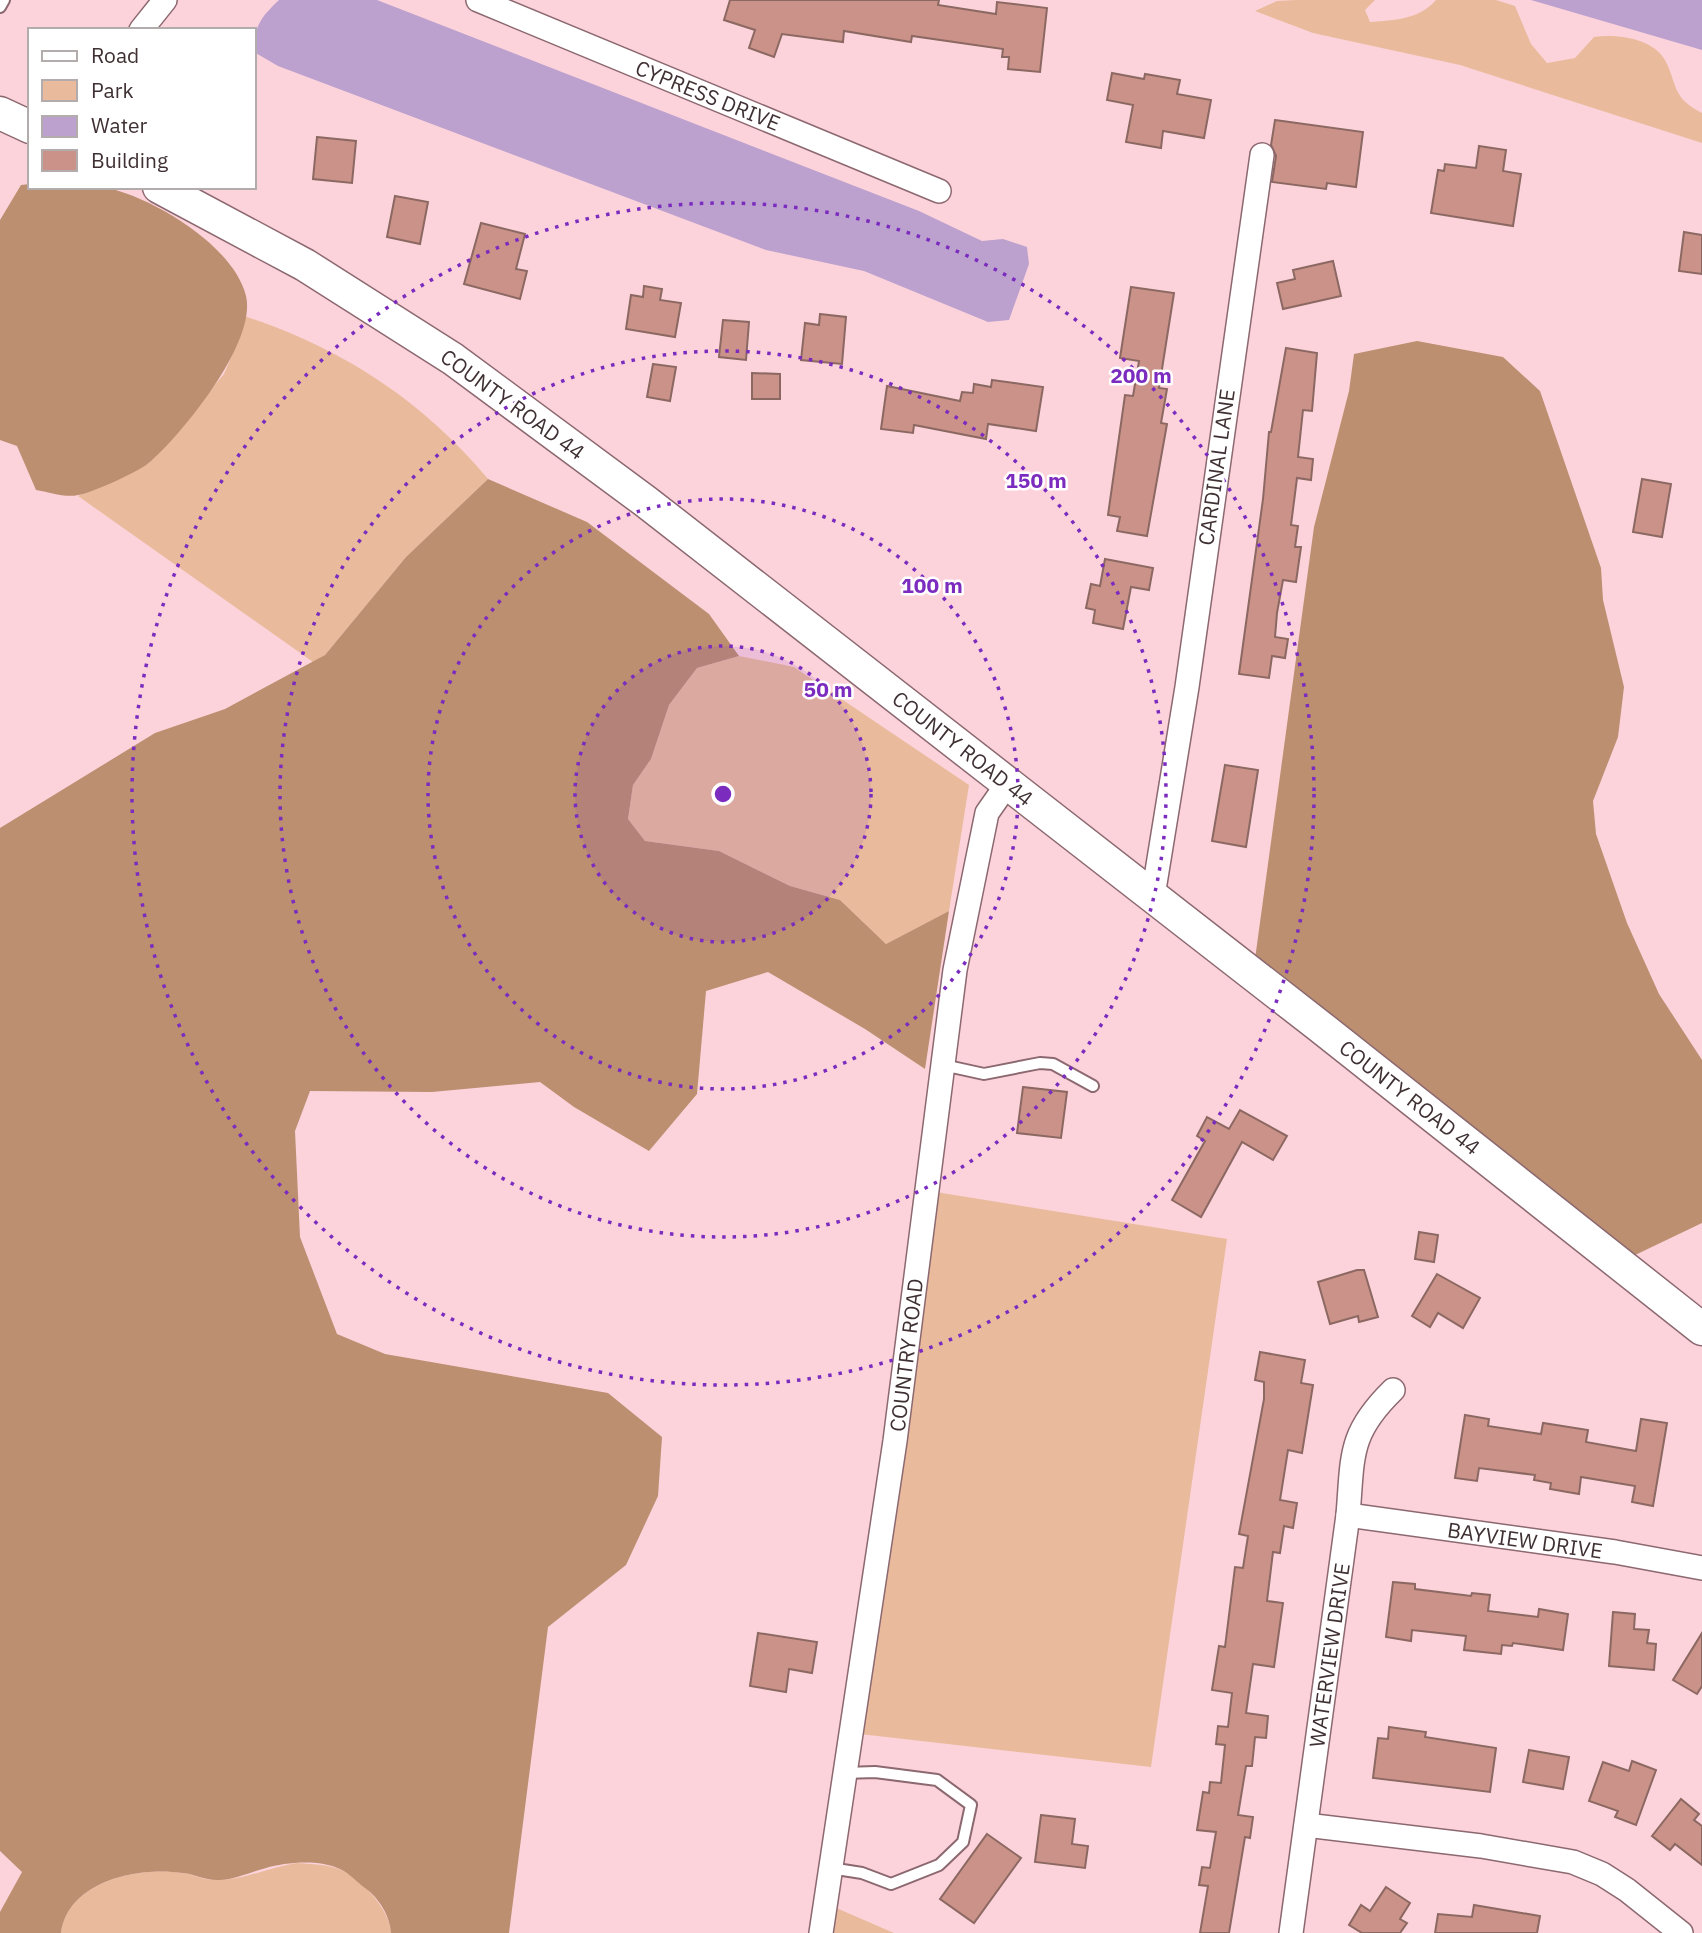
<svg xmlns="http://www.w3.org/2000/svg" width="1702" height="1933" font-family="'IBM Plex Sans',sans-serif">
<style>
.green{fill:#e9bb9c}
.forest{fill:#bc8f70}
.water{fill:#bca1ce}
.building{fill:#ca9288;stroke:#8c6862;stroke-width:2}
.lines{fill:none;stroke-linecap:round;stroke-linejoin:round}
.lane-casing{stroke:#8c6870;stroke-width:14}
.street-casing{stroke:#8c6870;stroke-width:26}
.secondary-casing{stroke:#8c6870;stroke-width:35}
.lane{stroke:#fff;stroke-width:10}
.street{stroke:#fff;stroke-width:23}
.secondary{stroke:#fff;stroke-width:32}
.ring{fill:none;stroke:#7b2cbf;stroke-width:3.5;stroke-dasharray:3.5 7}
.labels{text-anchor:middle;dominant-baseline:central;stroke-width:5;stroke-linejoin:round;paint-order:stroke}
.street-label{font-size:21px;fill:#3f3033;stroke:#fff}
.centre{fill:#7b2cbf;stroke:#fff;stroke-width:3.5}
.ring-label{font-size:21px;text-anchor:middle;font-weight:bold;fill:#7b2cbf;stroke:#fff;stroke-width:5;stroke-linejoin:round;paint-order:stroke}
</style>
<rect width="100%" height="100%" fill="#fcd3db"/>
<!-- green -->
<g class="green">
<path d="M1296,0H1375L1365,10L1370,22C1394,20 1419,20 1436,0H1496L1515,6L1531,44L1547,63L1575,58L1594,37C1617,34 1652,38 1665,60C1678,85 1671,97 1702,113V143L1460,65L1313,33L1255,11L1277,1Z"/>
<path d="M244,316C342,348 423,401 488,479L406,557L325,655L313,662L78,496L149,463L224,374L242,331Z"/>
<path d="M739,656L794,667L969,785L949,911L886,944L840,900L790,886L719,851L645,841L628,819L633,785L651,759L669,705L697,668Z"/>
<path d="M917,1189L1227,1239L1151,1767L851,1733Z"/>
<path d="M297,1863C310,1864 324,1864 336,1868C359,1875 390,1909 391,1933H61C68,1881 139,1866 183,1873C193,1874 203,1880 214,1880C242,1881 270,1867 297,1863Z"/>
<path d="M827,1904L894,1933H823Z"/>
</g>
<!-- forest -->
<g class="forest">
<path d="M30,184V187C53,187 81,183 104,187C153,197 234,246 246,296C257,342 183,433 150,462C140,471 92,493 78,495C66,498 48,492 36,490L17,446L0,440V220L21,185Z"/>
<path d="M1417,341L1503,357L1540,391L1601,568L1603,600L1624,687L1618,737L1593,801L1596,834L1627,923L1659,994L1702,1060V1223L1633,1256L1255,959L1314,527L1349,391L1354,354Z"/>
<path d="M488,479L587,522L709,614L739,656L697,668L669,705L651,759L633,785L628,819L645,841L719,851L790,886L840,900L886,944L949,911L925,1069L865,1029L768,972L706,991L697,1094L649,1151L574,1107L540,1082L432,1092L310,1091L295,1131L300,1237L337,1334L385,1354L608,1393L662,1437L658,1496L626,1565L548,1627L509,1933H391C390,1916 379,1898 365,1888C357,1882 349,1873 340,1869C319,1859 286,1862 266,1868C250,1872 236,1879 219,1880C206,1881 195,1874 183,1873C138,1866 68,1881 61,1933H0V1912L22,1872L0,1851V828L155,733L225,709L325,655L406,557Z"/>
</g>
<!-- water -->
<g class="water">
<path d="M279,0H377L919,211L982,241L1003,239L1027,247L1029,264L1009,320L988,322L864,271L766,250L278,66L254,52C254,26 261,17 279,0Z"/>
<path d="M1531,0H1702V50Z"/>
</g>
<!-- building -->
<g class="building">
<path d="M730,0H939L938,5L996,14L997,2L1047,8L1040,72L1008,69L1009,57H1002L1003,49L912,36L911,42L844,31L843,42L782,34L774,57L749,48L755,30L724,20Z"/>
<path d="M1112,73L1144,79L1145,74L1180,80L1177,94L1211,100L1204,138L1163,131L1161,148L1126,142L1133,105L1107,100Z"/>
<path d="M1275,120L1363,132L1356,187L1327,183L1326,189L1272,182L1276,156L1271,145Z"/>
<path d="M317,137L356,141L352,183L313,179Z"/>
<path d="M1479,146L1506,150L1503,171L1521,174L1513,226L1431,213L1438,170L1444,171L1445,164L1476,168Z"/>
<path d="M395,196L428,202L420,244L387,237Z"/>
<path d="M481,223L525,234L516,269L527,271L520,299L464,284Z"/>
<path d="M1684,232L1702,235V274L1679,271Z"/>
<path d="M1333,261L1341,296L1283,309L1277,283L1295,279L1293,270Z"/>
<path d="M644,286L662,289L660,300L681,303L675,337L626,329L631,295L643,297Z"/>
<path d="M1131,287L1174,293L1159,388L1167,389L1161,423L1167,424L1147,536L1117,531L1120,517L1108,515L1125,395L1133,396L1139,361L1120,358Z"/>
<path d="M820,314L846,317L842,364L801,360L805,323L819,325Z"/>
<path d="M723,320L749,322L746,360L719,357Z"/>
<path d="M1286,348L1317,353L1312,411L1303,410L1298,457L1313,459L1311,480L1297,478L1291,525L1298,526L1295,547H1301L1296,582L1283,580L1277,613L1275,637L1288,639L1285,658L1272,656L1269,678L1239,674L1263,499L1269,432H1271Z"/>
<path d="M653,364L676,367L670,401L647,397Z"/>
<path d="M752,373L780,374V399H752Z"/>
<path d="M992,380L1043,387L1036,431L988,424L986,439L914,425L913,433L881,429L887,386L960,401L962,392L973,393L974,384L991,387Z"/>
<path d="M1642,479L1671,484L1662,537L1633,532Z"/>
<path d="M1105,559L1153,568L1149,590L1131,587L1123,629L1093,623L1095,610L1086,608L1091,584L1100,586Z"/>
<path d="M1225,765L1258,770L1246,847L1212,841Z"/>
<path d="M1023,1087L1067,1092L1061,1138L1017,1133Z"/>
<path d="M1240,1110L1287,1136L1273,1160L1242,1142L1201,1217L1172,1200L1205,1141L1197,1136L1207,1117L1229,1129Z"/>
<path d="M1419,1232L1438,1235L1434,1262L1415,1259Z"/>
<path d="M1357,1270H1364L1378,1317L1359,1322L1358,1316L1330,1324L1318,1282Z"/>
<path d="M1437,1274L1480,1298L1463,1328L1438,1313L1430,1327L1412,1316Z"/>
<path d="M1260,1352L1305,1360L1301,1383L1313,1385L1302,1453L1288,1450L1280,1500L1297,1503L1293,1528L1284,1526L1280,1553L1273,1552L1267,1601L1283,1603L1274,1667L1253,1664L1246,1713L1268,1716L1266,1738L1255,1737L1252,1766H1246L1238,1815L1253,1817L1250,1838L1245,1837L1229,1933H1200L1208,1886L1199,1885L1202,1867L1210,1868L1216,1832L1197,1830L1203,1792L1209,1793L1210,1782L1221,1783L1225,1745L1216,1744L1218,1726L1228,1727L1232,1693L1212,1690L1219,1646L1225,1647L1235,1567L1243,1568L1248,1536L1239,1534L1264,1399V1382L1255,1380Z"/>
<path d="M1465,1415L1489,1419L1488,1426L1541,1434L1543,1423L1588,1430L1586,1442L1636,1451L1641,1419L1667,1423L1653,1506L1632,1502L1635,1486L1581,1477L1579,1494L1550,1489L1551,1483L1534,1480L1535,1475L1479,1468L1477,1481L1455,1478Z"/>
<path d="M1393,1582L1415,1584V1589L1471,1596L1472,1593L1490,1595L1488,1611L1538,1617L1539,1609L1568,1614L1563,1650L1513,1643L1512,1646L1502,1645L1501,1654L1464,1650L1466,1636L1412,1630L1411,1641L1386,1637Z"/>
<path d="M1613,1612L1635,1614L1634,1629L1649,1630L1647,1643L1656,1644L1654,1670L1609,1666Z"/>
<path d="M758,1633L817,1642L812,1673L789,1669L786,1692L750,1686Z"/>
<path d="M1702,1633V1686L1697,1694L1673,1680Z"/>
<path d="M1389,1727L1426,1732L1425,1737L1496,1748L1490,1792L1373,1778L1378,1738L1388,1739Z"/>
<path d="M1529,1750L1569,1757L1563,1789L1523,1782Z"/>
<path d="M1632,1761L1656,1770L1636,1825L1615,1817L1618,1811L1589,1801L1603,1762L1629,1771Z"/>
<path d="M1681,1799L1699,1814L1694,1820L1702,1826V1865L1675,1844L1670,1850L1652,1836Z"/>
<path d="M1041,1815L1075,1819L1072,1844L1088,1846L1085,1868L1035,1862Z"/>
<path d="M987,1834L1021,1858L974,1923L940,1899Z"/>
<path d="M1386,1887L1410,1903L1400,1919L1407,1923L1400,1933H1362L1349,1925L1361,1905L1370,1911Z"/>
<path d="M1474,1905L1540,1916L1537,1933H1435L1438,1914L1472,1917Z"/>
</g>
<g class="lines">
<!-- lane casing -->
<g class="lane-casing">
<g id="lane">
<path d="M0,7L4,0"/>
<path d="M943,1065L984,1074L1040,1063L1053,1064L1093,1086"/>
<path d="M830,1868L862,1873L891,1884L939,1865L963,1842L971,1805L937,1780L875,1772L844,1773"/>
</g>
</g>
<!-- street casing -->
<g class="street-casing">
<g id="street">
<path d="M478,0L939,191"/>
<path d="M141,30L165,0"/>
<path d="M1153,896L1187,687L1262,155"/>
<path d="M1348,1515L1615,1552L1702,1568"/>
<path d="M1306,1825L1481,1846L1573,1862L1602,1874L1627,1890L1681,1933"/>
<path d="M821,1933L895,1441L955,970L987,813L1008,783"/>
<path d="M1291,1933L1348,1515C1353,1456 1348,1434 1393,1390"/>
</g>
</g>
<!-- secondary casing -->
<g class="secondary-casing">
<g id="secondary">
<path d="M0,113L30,127"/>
<path d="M159,187L305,265L453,359L645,501L1318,1025L1702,1329"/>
</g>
</g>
<!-- lane -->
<use href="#lane" class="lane"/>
<!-- street -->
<use href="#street" class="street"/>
<!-- secondary -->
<use href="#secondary" class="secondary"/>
</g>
<!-- distance rings -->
<circle cx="723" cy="794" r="148" fill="#7b2cbf" fill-opacity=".12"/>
<g class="ring">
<circle cx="723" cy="794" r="148"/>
<circle cx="723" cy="794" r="295"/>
<circle cx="723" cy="794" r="443"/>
<circle cx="723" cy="794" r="591"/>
</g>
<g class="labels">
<!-- street labels -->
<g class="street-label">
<text transform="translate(708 95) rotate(22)">CYPRESS DRIVE</text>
<text transform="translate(513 404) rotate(36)">COUNTY ROAD 44</text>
<text transform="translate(1216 467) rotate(-82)">CARDINAL LANE</text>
<text transform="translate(963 748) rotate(38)">COUNTY ROAD 44</text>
<text transform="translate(1410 1097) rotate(38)">COUNTY ROAD 44</text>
<text transform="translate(906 1355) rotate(-83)">COUNTRY ROAD</text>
<text transform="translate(1525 1540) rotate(8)">BAYVIEW DRIVE</text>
<text transform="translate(1329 1655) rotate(-82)">WATERVIEW DRIVE</text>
</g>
</g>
<circle cx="723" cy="794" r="10" class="centre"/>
<g class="ring-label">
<text x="1141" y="383">200 m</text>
<text x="1036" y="488">150 m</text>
<text x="932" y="593">100 m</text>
<text x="828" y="697">50 m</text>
</g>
<!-- legend -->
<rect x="28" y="28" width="228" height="161" fill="#ffffff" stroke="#b2acad" stroke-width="2"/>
<rect x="42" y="51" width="35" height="10" fill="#ffffff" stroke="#b2acad" stroke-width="2"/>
<text x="91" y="63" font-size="21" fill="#3f3033">Road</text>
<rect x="42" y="80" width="35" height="21" fill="#e9bb9c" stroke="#b2acad" stroke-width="2"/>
<text x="91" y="98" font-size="21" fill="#3f3033">Park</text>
<rect x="42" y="116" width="35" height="21" fill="#bca1ce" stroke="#b2acad" stroke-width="2"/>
<text x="91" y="133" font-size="21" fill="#3f3033">Water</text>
<rect x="42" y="150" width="35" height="21" fill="#ca9288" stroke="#b2acad" stroke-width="2"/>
<text x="91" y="168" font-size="21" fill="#3f3033">Building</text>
</svg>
